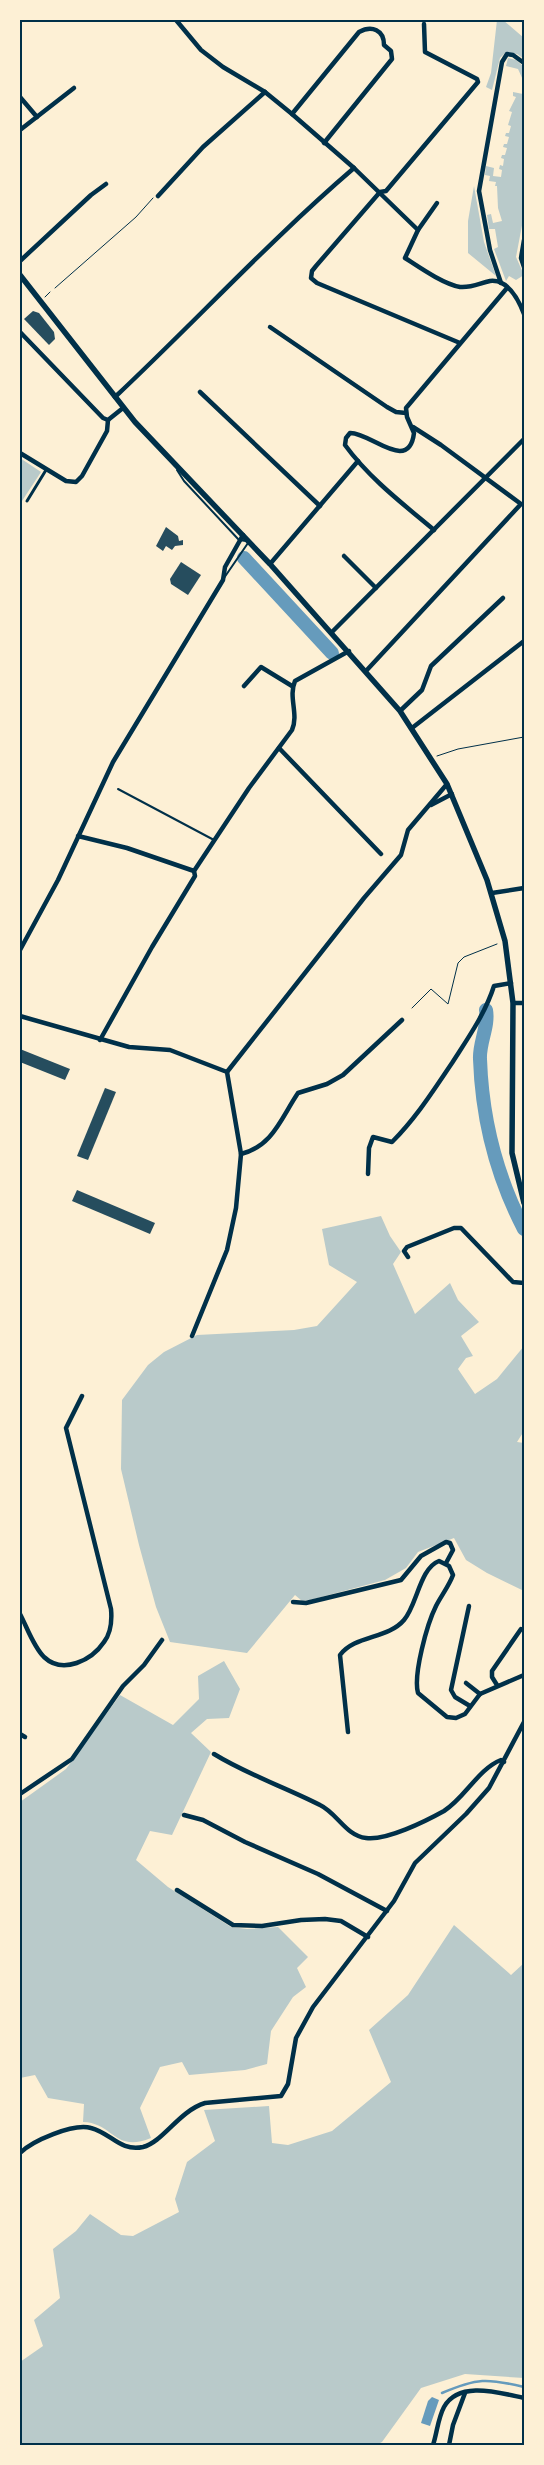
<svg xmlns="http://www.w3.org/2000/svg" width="544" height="2465" font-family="'Alegreya Sans',sans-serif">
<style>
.green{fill:#b9caca}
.water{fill:#669bbc}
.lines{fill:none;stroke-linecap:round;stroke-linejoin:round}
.stream{stroke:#669bbc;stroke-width:2.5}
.river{stroke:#669bbc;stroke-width:14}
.building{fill:#264d5e}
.path{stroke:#003049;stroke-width:1}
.service{stroke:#003049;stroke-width:2}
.pedestrian{stroke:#003049;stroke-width:3}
.minor{stroke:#003049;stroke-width:4.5}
.secondary{stroke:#003049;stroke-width:5.5}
.neatline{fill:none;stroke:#003049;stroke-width:2}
</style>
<rect width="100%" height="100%" fill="#fdf0d5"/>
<!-- green -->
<g class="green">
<path d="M497,20H503L524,38V59L517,54L505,53L500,58L492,90L486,87L491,73Z"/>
<path d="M508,58L516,60L524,67V215L516,257L524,275L516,280L509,276L506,281L494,249L498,247L495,229H489L487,215L491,214L493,223L502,221L498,208L497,186H495L496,182L489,181L490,176L485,175L486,166L494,168L493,176L501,177L502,170L499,169L500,165L503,166L504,159L501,158L502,155H505L507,148L503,147L504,144H507L509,137L505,136L506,133H509L511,126L508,125L512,112L509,111L516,97L513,96V92L523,94V80L518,69L506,66Z"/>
<path d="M474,186L484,242L496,276L468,253V221Z"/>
<path d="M20,458L41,472L20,504Z"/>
<path d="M381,1216L390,1236L401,1252L393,1264L415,1314L450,1283L458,1300L479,1322L461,1336L473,1356L466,1358L458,1369L475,1394L497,1379L524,1346V1431L517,1442L524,1443V1591L487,1573L466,1560L454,1538L418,1552L406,1568L385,1580L310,1600L302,1601L295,1595L247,1653L170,1642L156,1607L139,1545L121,1469L122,1400L148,1365L164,1352L197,1335L294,1330L317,1326L357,1282L329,1265L322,1229Z"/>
<path d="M224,1661L240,1689L229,1718L207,1719L191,1733L211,1752L172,1835L150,1831L136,1860L168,1887L231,1927L247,1929L278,1927L308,1957L297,1968L306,1987L293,1997L271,2031L267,2064L245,2070L189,2075L182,2062L160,2067L140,2108L151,2138C114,2153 114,2123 83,2122L84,2104L48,2098L35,2075L20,2078V1802L66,1769L120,1695L173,1725L199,1699L198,1676Z"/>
<path d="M454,1925L511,1975L524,1963V2378L465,2374L421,2388L382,2442L376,2445H20V2362L43,2346L34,2320L60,2298L53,2249L76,2231L90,2214L121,2235L133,2236L179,2212L175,2199L187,2162L215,2141L204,2110L269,2106L272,2143L288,2145L332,2131L391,2082L369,2030L408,1995Z"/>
</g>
<!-- water -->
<path class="water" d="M432,2397L439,2400L430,2426L421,2423L428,2401Z"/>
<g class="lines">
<!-- stream -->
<path class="stream" d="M442,2393C477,2378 487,2378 524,2387"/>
<!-- river -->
<g class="river">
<path d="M244,558L332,653"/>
<path d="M486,1010C489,1026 479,1043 480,1059C482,1118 497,1177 524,1229"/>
</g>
</g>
<!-- building -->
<g class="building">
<path d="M33,311L39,313L54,332L55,339L49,345L24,319Z"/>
<path d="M166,527L178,536L179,541L183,540V545L175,546L172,550L166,546L163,551L156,546Z"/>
<path d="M181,562L201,575L188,595L171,584L170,579Z"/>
<path d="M20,1049L70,1069L65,1080L20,1062Z"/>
<path d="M105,1088L116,1092L88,1160L77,1156Z"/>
<path d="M77,1190L155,1223L150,1234L72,1201Z"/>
</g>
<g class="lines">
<!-- path -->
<g class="path">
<path d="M55,288L136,217L153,198"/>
<path d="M45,297L50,292"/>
<path d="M437,756L458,749L524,737"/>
<path d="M412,1008L431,989L448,1004L458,963L464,957L497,944"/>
</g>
<!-- service -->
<g class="service">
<path d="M177,470L184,481L239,540L246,541"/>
<path d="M224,578L248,543"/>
<path d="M118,789L214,840"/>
</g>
<!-- pedestrian -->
<path class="pedestrian" d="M27,501L46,470"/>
<!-- minor -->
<g class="minor">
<path d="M176,20L201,50L223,67L265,92L292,114L354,168L418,230L405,258C419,267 443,284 460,287C472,288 480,283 490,281C508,279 519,301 524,314"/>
<path d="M424,24L425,52L477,79L478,82L386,191L380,192L316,266L312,271L311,278L317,283L460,343"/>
<path d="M20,97L37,117"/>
<path d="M292,114L359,32C372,25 384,30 384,45L391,51L392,59L324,143"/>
<path d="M20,130L74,88"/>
<path d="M158,196L203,147L265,92"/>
<path d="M418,230L437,203"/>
<path d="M524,240L521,258L524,267"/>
<path d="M20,261L91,195L106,184"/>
<path d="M501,283L490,250L479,191L502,62L507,54L513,55L524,63"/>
<path d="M270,327L387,407L396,412L406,413"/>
<path d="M20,332L103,418L108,420L123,408"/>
<path d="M200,392L320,506"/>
<path d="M115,397C195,322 270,240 354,168"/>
<path d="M20,453L66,481L76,482L82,476L107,431L108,420"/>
<path d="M434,530C403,504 369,478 345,445L346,438L350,433C370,432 409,474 414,433L407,417L406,408L507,288"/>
<path d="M344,556L376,588"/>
<path d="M270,564L358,461"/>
<path d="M332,632L524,439"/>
<path d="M366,671L521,504L441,445L413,427"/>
<path d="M244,686L261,667L292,686"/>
<path d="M400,711L422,690L431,666L503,598"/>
<path d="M412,728L524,641"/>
<path d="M279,748L381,854"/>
<path d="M431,805L452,794"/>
<path d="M78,836L127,848L194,871"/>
<path d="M492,893L524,888"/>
<path d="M20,950L58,880L113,762L223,580L225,567L243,535"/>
<path d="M513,1003H524"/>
<path d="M20,1016L129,1047L170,1050L227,1072L241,1154L236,1208L227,1250L192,1336"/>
<path d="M100,1040L152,947L195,876L194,871L249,788L292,730C299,714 288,697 295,681L349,651"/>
<path d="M227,1072L364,898L401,855L408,830L447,784"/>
<path d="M241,1154C273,1146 281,1118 298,1093L327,1084L343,1075L402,1020"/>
<path d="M368,1174L369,1148L373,1137L392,1142C416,1118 433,1091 452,1063C468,1038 485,1014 494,986L511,983"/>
<path d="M408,1257L404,1251L407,1247L454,1228H461L513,1282L524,1283"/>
<path d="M293,1602L306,1603L401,1580L421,1556L446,1542L450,1543L453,1550L446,1563"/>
<path d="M469,1606L451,1690L455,1697L470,1706"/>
<path d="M20,1614C27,1627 33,1646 44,1657C63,1675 92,1660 104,1642C111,1633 112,1620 111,1609L66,1428L82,1396"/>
<path d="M466,1683L480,1694"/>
<path d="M497,1685L492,1677V1671L521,1629"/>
<path d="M348,1732L340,1655C355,1635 388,1639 404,1620C417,1605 420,1568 439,1561L449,1566L453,1575C449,1586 441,1596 436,1606C427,1624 413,1675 418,1693L447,1717L456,1718L465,1714L480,1694L524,1675"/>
<path d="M20,1734L25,1737"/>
<path d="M214,1754C248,1775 285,1787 320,1805C337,1813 346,1836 366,1838C386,1841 426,1821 444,1811C465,1798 478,1769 501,1760L504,1762"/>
<path d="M20,1794L72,1759L123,1686L144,1665L162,1640"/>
<path d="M184,1815L203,1820L245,1842L318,1874L387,1911"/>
<path d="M177,1890L233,1925L262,1926L301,1920L325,1919L341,1921L368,1937"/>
<path d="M20,2153C32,2141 73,2123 91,2128C111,2133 120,2152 143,2147C163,2142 179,2111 205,2103L281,2096L288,2084L296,2038L313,2007L394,1901L415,1863L466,1814L489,1788L524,1722"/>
<path d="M433,2445C437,2433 438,2418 444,2407C459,2380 500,2393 524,2398"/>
<path d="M449,2445L453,2425L465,2393"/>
</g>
<!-- secondary -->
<path class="secondary" d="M20,275L135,422L270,564L400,711L447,784L487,880L505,941L513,1003L512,1153L524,1203"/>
</g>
<!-- border -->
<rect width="544" height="2465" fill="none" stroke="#fdf0d5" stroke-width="42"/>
<rect x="21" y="21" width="502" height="2423" class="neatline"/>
</svg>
